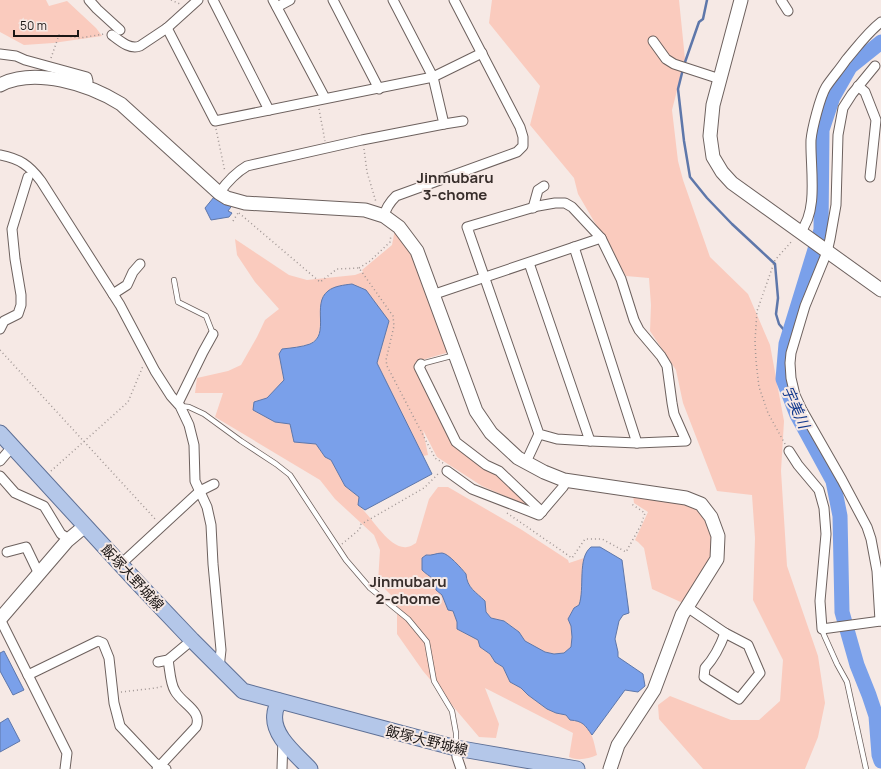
<svg xmlns="http://www.w3.org/2000/svg" width="881" height="769" font-family="Manrope,'Noto Sans JP',sans-serif">
<style>
.green{fill:#facbbe}
.water{fill:#7aa0ea;stroke:#5e77aa}
.lines{fill:none;stroke-linecap:round;stroke-linejoin:round}
.stream{stroke:#5e77aa;stroke-width:2.5}
.river{stroke:#7aa0ea;stroke-width:15}
.lane-casing{stroke:#6d615e;stroke-width:6}
.street-casing{stroke:#6d615e;stroke-width:11}
.secondary-casing{stroke:#6d615e;stroke-width:15}
.primary-casing{stroke:#5e7096;stroke-width:17}
.path{stroke:#a09694;stroke-width:1.5;stroke-dasharray:1 3;stroke-linecap:butt}
.lane{stroke:#fff;stroke-width:4.5}
.street{stroke:#fff;stroke-width:9}
.secondary{stroke:#fff;stroke-width:13}
.primary{stroke:#b4c7e9;stroke-width:15}
.labels{text-anchor:middle;dominant-baseline:central;stroke-width:4;stroke-linejoin:round;paint-order:stroke}
.street-label{font-size:14px;fill:#1b1615;stroke:#f6e9e5}
.neighbourhood-label{font-size:15px;font-weight:bold;fill:#382e2b;stroke:#f6e9e5}
.water-label{font-size:15px;font-style:italic;fill:#12398d;stroke:#f6e9e5}
</style>
<rect width="100%" height="100%" fill="#f6e9e5"/>
<!-- green -->
<g class="green">
<path d="M0,0H46L49,6L67,1L96,28L102,36L53,43L24,45L0,32Z"/>
<path d="M492,0H679L685,59L672,110L678,161L683,180L710,257L748,294L770,345L784,421L781,471L787,566L818,656L825,703L818,737L805,769H703L659,719L658,705L670,696L731,720H759L780,701L783,660L753,600L755,538L752,495L717,491L683,403L676,370L650,331L651,305L649,278L626,276L578,194L574,178L530,125L540,86L489,23Z"/>
<path d="M395,229L413,252L448,351L446,353L415,362L426,390L453,443L499,475L537,510L482,486L437,457L423,430L428,455L423,456L377,363L389,321L320,308C321,319 323,337 311,343C305,347 289,348 282,349L279,354L284,380L267,398L254,402L275,422L290,424L294,442L316,444L325,457L331,460L345,486L359,497L358,505C371,515 389,550 407,547C410,547 414,544 416,543L429,499L438,487H448L522,530L568,560L569,563L584,558C583,565 582,572 582,578C581,588 582,595 579,605L574,608L568,619L571,626L572,637L571,647L564,653L554,654L545,652L525,641L519,632L504,621L491,618L486,612L485,601C476,592 467,588 466,574L456,564L425,573C432,578 436,580 436,590L442,595L448,610L453,611L457,622L458,629L478,640L480,647L490,654L495,662L503,667L510,682L521,688L528,695L547,709L556,713L566,715L570,720C591,721 593,738 597,755C588,759 578,761 569,757L573,733L485,688L499,724L496,738L479,737L423,671L397,634V601L378,582L380,550L374,535L335,499L320,480L215,417L223,393H195L197,378L228,371L241,365L257,337L265,320L279,309L255,282L237,255L235,239L289,275L307,280L355,275L363,272L362,270L392,245Z"/>
<path d="M633,495L685,502L699,510L712,527L714,556L685,604L652,589L644,548L638,542L635,540L648,512L634,503Z"/>
</g>
<!-- water -->
<g class="water">
<path d="M214,197L233,204L228,211L232,213L229,217L211,220L205,208Z"/>
<path d="M352,284L366,290L389,321L377,363L432,474L365,510L358,505L359,497L345,486L331,460L325,457L316,444L294,442L290,424L275,422L253,410L254,402L267,398L284,380L279,354L282,349C291,348 302,347 310,344C331,335 311,304 328,291C334,286 344,285 352,284Z"/>
<path d="M591,547H600L622,560L629,613L623,615L619,621L615,639L618,652V657L643,674L645,686L638,692L625,690L592,735C585,725 583,721 570,720L566,715L556,713L547,709L528,695L521,688L510,682L503,667L495,662L490,654L480,647L478,640L457,629V622L453,611L448,610L442,595L436,590C436,577 430,578 422,570V558L426,555C432,556 436,553 442,553C448,553 462,569 466,574C467,588 476,592 485,601L486,612L491,618L504,621L519,632L525,641L545,652L554,654L564,653L571,647L572,637L571,626L568,619L574,608L579,605C585,588 577,558 591,547Z"/>
<path d="M4,651L24,690L13,695L0,671V653Z"/>
<path d="M8,718L20,741L0,752V723Z"/>
</g>
<g class="lines">
<!-- stream -->
<g class="stream">
<path d="M684,65L699,22L703,19L707,0"/>
<path d="M683,69L678,89L684,141L690,177L707,198L732,224L775,264L778,298L776,314L779,324L789,336"/>
</g>
<!-- river -->
<path class="river" d="M881,42L850,67L833,97L822,130L821,230L786,344L783,379L797,415L833,481L840,516L842,612L857,665L869,695L876,716L879,755L881,761"/>
<!-- lane casing -->
<g class="lane-casing">
<g id="lane">
<path d="M174,280L178,302L206,316L213,334"/>
<path d="M421,364L455,355"/>
<path d="M180,406L189,407L204,414L241,441L276,464L290,475L346,560L370,588L408,619L427,642L434,681L452,711L456,733V746"/>
<path d="M822,629L824,635L837,664L847,682L866,769"/>
</g>
</g>
<!-- street casing -->
<g class="street-casing">
<g id="street">
<path d="M89,0L97,9L120,30"/>
<path d="M213,0L269,110"/>
<path d="M273,0L325,98"/>
<path d="M333,0L379,89"/>
<path d="M781,0L788,11"/>
<path d="M277,7L290,0"/>
<path d="M167,28L215,121L433,77L482,53"/>
<path d="M112,35C120,41 130,50 140,46L167,28L198,0"/>
<path d="M653,41L666,59L674,64L720,79"/>
<path d="M0,54L16,56L25,60L87,77L88,81L87,88"/>
<path d="M875,66L852,94L843,108L838,135L836,205L830,239L827,252L805,306L791,353L790,363L791,378L795,395L802,410L842,480L867,527L871,539L877,571L880,621"/>
<path d="M858,86L865,92L876,120L870,177"/>
<path d="M444,124L463,121"/>
<path d="M0,155C20,159 29,165 41,181L120,305L155,371L171,396L180,406L189,425L194,445L195,481L207,507L211,525L213,564L221,650L219,668"/>
<path d="M219,193C227,182 235,173 247,166L362,140L444,124L433,77L393,0"/>
<path d="M533,208L538,190L544,186"/>
<path d="M384,216C386,207 390,202 396,196L517,152L523,146V137L520,127L454,0"/>
<path d="M800,232C819,211 810,167 811,140C812,129 820,97 826,87C832,78 840,69 846,60C858,46 867,33 881,22"/>
<path d="M574,247L637,443"/>
<path d="M529,263L590,441"/>
<path d="M113,294L127,285L133,272L140,264"/>
<path d="M432,295L601,238"/>
<path d="M0,329L4,321L18,314L21,305V295L15,259L12,229L28,177"/>
<path d="M421,364L419,367L456,442L486,465L499,471L542,512"/>
<path d="M178,403L203,352L213,334"/>
<path d="M789,451L798,465L819,490L824,508L826,534L820,601L822,629L881,621"/>
<path d="M0,461L12,447"/>
<path d="M526,462L539,434L467,227L538,206L555,203H565L572,207L601,238L621,279L634,320L639,330L661,356L667,366L672,403L674,414L686,441L637,443L590,441L557,439L539,434"/>
<path d="M447,471L472,489L539,515L563,487L567,480"/>
<path d="M0,476L15,493L44,506L61,534L69,539"/>
<path d="M7,552L26,547L39,574"/>
<path d="M121,564L200,491L214,484"/>
<path d="M687,607L725,633"/>
<path d="M0,619L67,753L65,769"/>
<path d="M725,633L748,645L760,673L739,699L704,677L705,668C715,657 720,647 725,633Z"/>
<path d="M158,662L168,660L192,640"/>
<path d="M28,675L98,641L103,643L109,658L114,703L120,726L155,763L166,769"/>
<path d="M456,748L457,757L461,769"/>
<path d="M157,769L196,727C203,711 182,704 175,691C170,683 170,670 168,660"/>
<path d="M282,769L283,739"/>
</g>
</g>
<!-- secondary casing -->
<g class="secondary-casing">
<g id="secondary">
<path d="M741,0L713,105L710,136L713,157L722,172L732,183L881,290"/>
<path d="M0,85C35,67 89,84 121,104L219,193L227,198L245,203L365,210L384,216L399,227L417,251L476,411L491,433L518,458L544,472L564,480L686,498L701,504L711,517L718,536L717,559L682,615L654,690L618,745L610,769"/>
<path d="M0,619L67,541L85,526"/>
</g>
</g>
<!-- primary casing -->
<g class="primary-casing">
<g id="primary">
<path d="M0,433L134,579L192,640L243,691L456,748L577,769"/>
<path d="M279,701C278,705 275,709 275,713C271,735 296,754 310,769"/>
</g>
</g>
<!-- path -->
<g class="path">
<path d="M171,0L180,4"/>
<path d="M51,58L59,35L80,38L104,34"/>
<path d="M319,109L325,141"/>
<path d="M216,129L225,172"/>
<path d="M364,149L367,172L376,202"/>
<path d="M239,213L320,282L337,269L359,268L393,316L394,326L386,360L387,366L435,458L443,463"/>
<path d="M233,221L238,213"/>
<path d="M359,268L370,261L390,242L391,235"/>
<path d="M0,350L157,521"/>
<path d="M785,444L768,413L759,387L756,361L755,341L757,311L768,280L775,260L793,240"/>
<path d="M51,471L128,402L143,366"/>
<path d="M507,513L572,558L585,539H602L626,552L641,525L645,513L633,505L632,502"/>
<path d="M342,544L360,529V525L424,488L439,473"/>
<path d="M121,692L156,688L164,686"/>
</g>
<!-- lane -->
<use href="#lane" class="lane"/>
<!-- street -->
<use href="#street" class="street"/>
<!-- secondary -->
<use href="#secondary" class="secondary"/>
<!-- primary -->
<use href="#primary" class="primary"/>
</g>
<g class="labels">
<!-- street labels -->
<g class="street-label">
<text transform="translate(133 577) rotate(47)">飯塚大野城線</text>
<text transform="translate(427 740) rotate(14)">飯塚大野城線</text>
</g>
<!-- neighbourhood labels -->
<g class="neighbourhood-label">
<text x="455" y="177">Jinmubaru<tspan x="455" dy="17">3-chome</tspan></text>
<text x="408" y="581">Jinmubaru<tspan x="408" dy="17">2-chome</tspan></text>
</g>
<!-- water labels -->
<g class="water-label">
<text transform="translate(796 407) rotate(66)">宇美川</text>
</g>
</g>
<!-- scale -->
<path d="M14 30v6h64v-6" fill="none" stroke="#1b1615" stroke-width="2"/>
<text x="20" y="30" font-size="12" fill="#1b1615" stroke="#f6e9e5" stroke-width="3" paint-order="stroke">50 m</text>
</svg>
